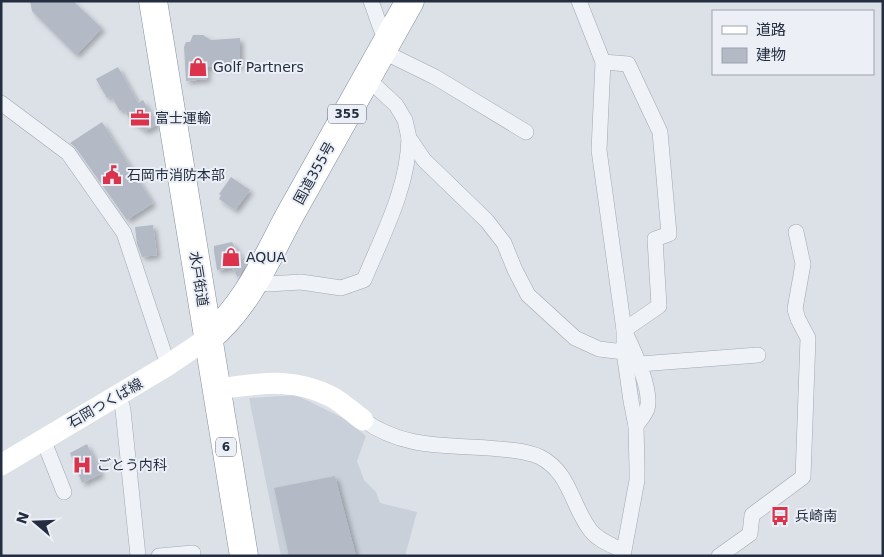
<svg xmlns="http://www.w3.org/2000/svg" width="884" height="557" font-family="'DejaVu Sans','Noto Sans JP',sans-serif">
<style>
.built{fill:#cad0da}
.building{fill:#b3bac5;filter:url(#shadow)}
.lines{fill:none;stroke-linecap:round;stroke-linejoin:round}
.street-casing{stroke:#a1a8b2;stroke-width:16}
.highway-casing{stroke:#828ea0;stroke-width:29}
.street{stroke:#eff2f6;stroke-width:15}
.secondary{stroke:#fff;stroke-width:21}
.highway{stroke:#fff;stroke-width:28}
.labels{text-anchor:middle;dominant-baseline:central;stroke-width:4;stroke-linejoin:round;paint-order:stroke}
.shield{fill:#ecf0f6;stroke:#606877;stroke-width:1}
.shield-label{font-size:12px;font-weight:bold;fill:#242e40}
.poi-label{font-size:14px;fill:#242e40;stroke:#ecf0f6;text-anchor:start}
.street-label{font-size:14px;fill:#242e40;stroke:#ecf0f6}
</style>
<defs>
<filter id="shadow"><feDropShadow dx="3.5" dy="3.5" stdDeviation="2.5" flood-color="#0004"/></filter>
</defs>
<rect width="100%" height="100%" fill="#dce1e8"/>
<!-- built -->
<path class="built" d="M296,395L345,419L366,436L357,461L364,480L376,492L380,503L417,512L405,556H281L249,398Z"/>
<!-- building -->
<g class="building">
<path d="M30,1H73L102,28L76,55L32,11Z"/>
<path d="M193,35H203L211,40L240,38V66L207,67V79L186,81L184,47L186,42H190Z"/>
<path d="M118,67L138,103L143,100L157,125L145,131L130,120L124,109L120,111L111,96L107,98L97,81L96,79Z"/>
<path d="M102,122L153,203L127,220L76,148L70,143Z"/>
<path d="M231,177L250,190L235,210L219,199L221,195L219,194Z"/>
<path d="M153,225L157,255L142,257L137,244L135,227Z"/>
<path d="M232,242L246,265L238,277L232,268L217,270L214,251V246Z"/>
<path d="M87,444L101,474L82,483L70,453Z"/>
<path d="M335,476L356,556H289L274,488Z"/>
</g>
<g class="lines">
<!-- street casing -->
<g class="street-casing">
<g id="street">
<path d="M371,1L381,29L390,36"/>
<path d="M579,1L603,62L599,150L624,330V352L631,401L636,426L637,468V480L623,556"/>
<path d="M382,51L435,77L526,132"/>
<path d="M603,62L628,64L660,132L669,234L655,239L659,306L624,330C632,347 653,390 647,409C645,415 639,421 636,426"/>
<path d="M367,78L396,105L405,120L409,138L424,160L487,221L504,243L515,270L528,295L575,338L599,349L624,352"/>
<path d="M1,103L68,153L124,233L168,365"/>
<path d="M256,280L268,284L301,282L341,288L364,280C383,234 408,188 409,138"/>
<path d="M640,364L758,355"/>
<path d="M119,395L123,410L138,556"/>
<path d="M363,420C408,451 449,444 499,449C512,450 527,451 540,457C570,472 572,507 591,531C599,541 612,545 623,551"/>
<path d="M43,439L64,492"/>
<path d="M159,556L193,553"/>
<path d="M719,556L750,534L752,515L803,477L808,338L798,319L795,309L803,264L796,232"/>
</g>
</g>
<!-- highway casing -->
<g class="highway-casing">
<g id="highway">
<path d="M153,1L244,556"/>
<path d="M208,338C248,305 267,257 291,213C331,142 370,71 410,1"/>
</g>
</g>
<!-- street -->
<use href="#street" class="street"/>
<!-- secondary -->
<g class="secondary">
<path d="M217,389C259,384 292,376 332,397C343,403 353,413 363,420"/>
<path d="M1,465L165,367L208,338"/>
</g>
<!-- highway -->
<use href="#highway" class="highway"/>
</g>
<!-- icons -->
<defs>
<g id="shop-bare" transform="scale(1.5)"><path d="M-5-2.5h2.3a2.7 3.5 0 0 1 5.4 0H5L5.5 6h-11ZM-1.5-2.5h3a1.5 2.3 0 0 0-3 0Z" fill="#dc334c" stroke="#ecf0f6" stroke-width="2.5" paint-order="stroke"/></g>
<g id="office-bare" transform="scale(1.5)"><path d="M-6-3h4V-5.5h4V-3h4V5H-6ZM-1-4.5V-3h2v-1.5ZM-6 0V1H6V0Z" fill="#dc334c" stroke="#ecf0f6" stroke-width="2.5" paint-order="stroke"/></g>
<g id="civic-bare" transform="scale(1.5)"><path d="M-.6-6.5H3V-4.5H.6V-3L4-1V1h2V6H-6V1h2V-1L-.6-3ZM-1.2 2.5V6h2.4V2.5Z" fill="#dc334c" stroke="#ecf0f6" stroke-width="2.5" paint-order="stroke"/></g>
<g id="hospital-bare" transform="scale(1.5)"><path d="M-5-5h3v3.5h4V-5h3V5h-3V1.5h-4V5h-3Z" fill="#dc334c" stroke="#ecf0f6" stroke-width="2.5" paint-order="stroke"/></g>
<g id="bus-bare" transform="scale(1.5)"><path d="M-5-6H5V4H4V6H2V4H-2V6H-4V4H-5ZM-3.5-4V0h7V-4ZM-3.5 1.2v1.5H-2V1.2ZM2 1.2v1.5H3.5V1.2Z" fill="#dc334c" stroke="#ecf0f6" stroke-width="2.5" paint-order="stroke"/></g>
</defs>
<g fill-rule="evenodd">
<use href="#shop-bare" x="198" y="67"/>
<use href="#office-bare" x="140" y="118"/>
<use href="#civic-bare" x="112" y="175"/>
<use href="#shop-bare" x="231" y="257"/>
<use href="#hospital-bare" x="82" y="465"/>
<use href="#bus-bare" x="780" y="516"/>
</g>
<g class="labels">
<!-- shield labels -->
<g class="shield">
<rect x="328" y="104.5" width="38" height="19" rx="4"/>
<rect x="216" y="437.5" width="20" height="19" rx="4"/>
</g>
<g class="shield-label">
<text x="347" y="114">355</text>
<text x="226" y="447">6</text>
</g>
<!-- poi labels -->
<g class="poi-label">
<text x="213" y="67">Golf Partners</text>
<text x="155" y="118">富士運輸</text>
<text x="127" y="175">石岡市消防本部</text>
<text x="246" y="257">AQUA</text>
<text x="97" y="465">ごとう内科</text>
<text x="795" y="516">兵崎南</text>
</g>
<!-- street labels -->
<g class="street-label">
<text transform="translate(314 173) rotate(-61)">国道355号</text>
<text transform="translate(199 279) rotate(81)">水戸街道</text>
<text transform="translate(105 403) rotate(-30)">石岡つくば線</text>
</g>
</g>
<!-- border -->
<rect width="884" height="557" fill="none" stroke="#242e40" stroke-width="5"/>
<!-- legend -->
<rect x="712" y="10" width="162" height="65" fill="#ecf0f6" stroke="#9ca2ad"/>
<rect x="722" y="26" width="25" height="8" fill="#ffffff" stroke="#9ca2ad"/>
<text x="756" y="35" font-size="15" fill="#242e40">道路</text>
<rect x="722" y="48" width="25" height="15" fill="#b3bac5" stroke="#9ca2ad"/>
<text x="756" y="60" font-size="15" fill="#242e40">建物</text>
<!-- north arrow -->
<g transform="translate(35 522) rotate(289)" stroke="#ecf0f6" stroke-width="4" paint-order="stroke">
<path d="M0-4L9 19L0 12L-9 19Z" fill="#242e40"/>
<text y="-8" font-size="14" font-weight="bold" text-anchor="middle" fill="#242e40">N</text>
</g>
</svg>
